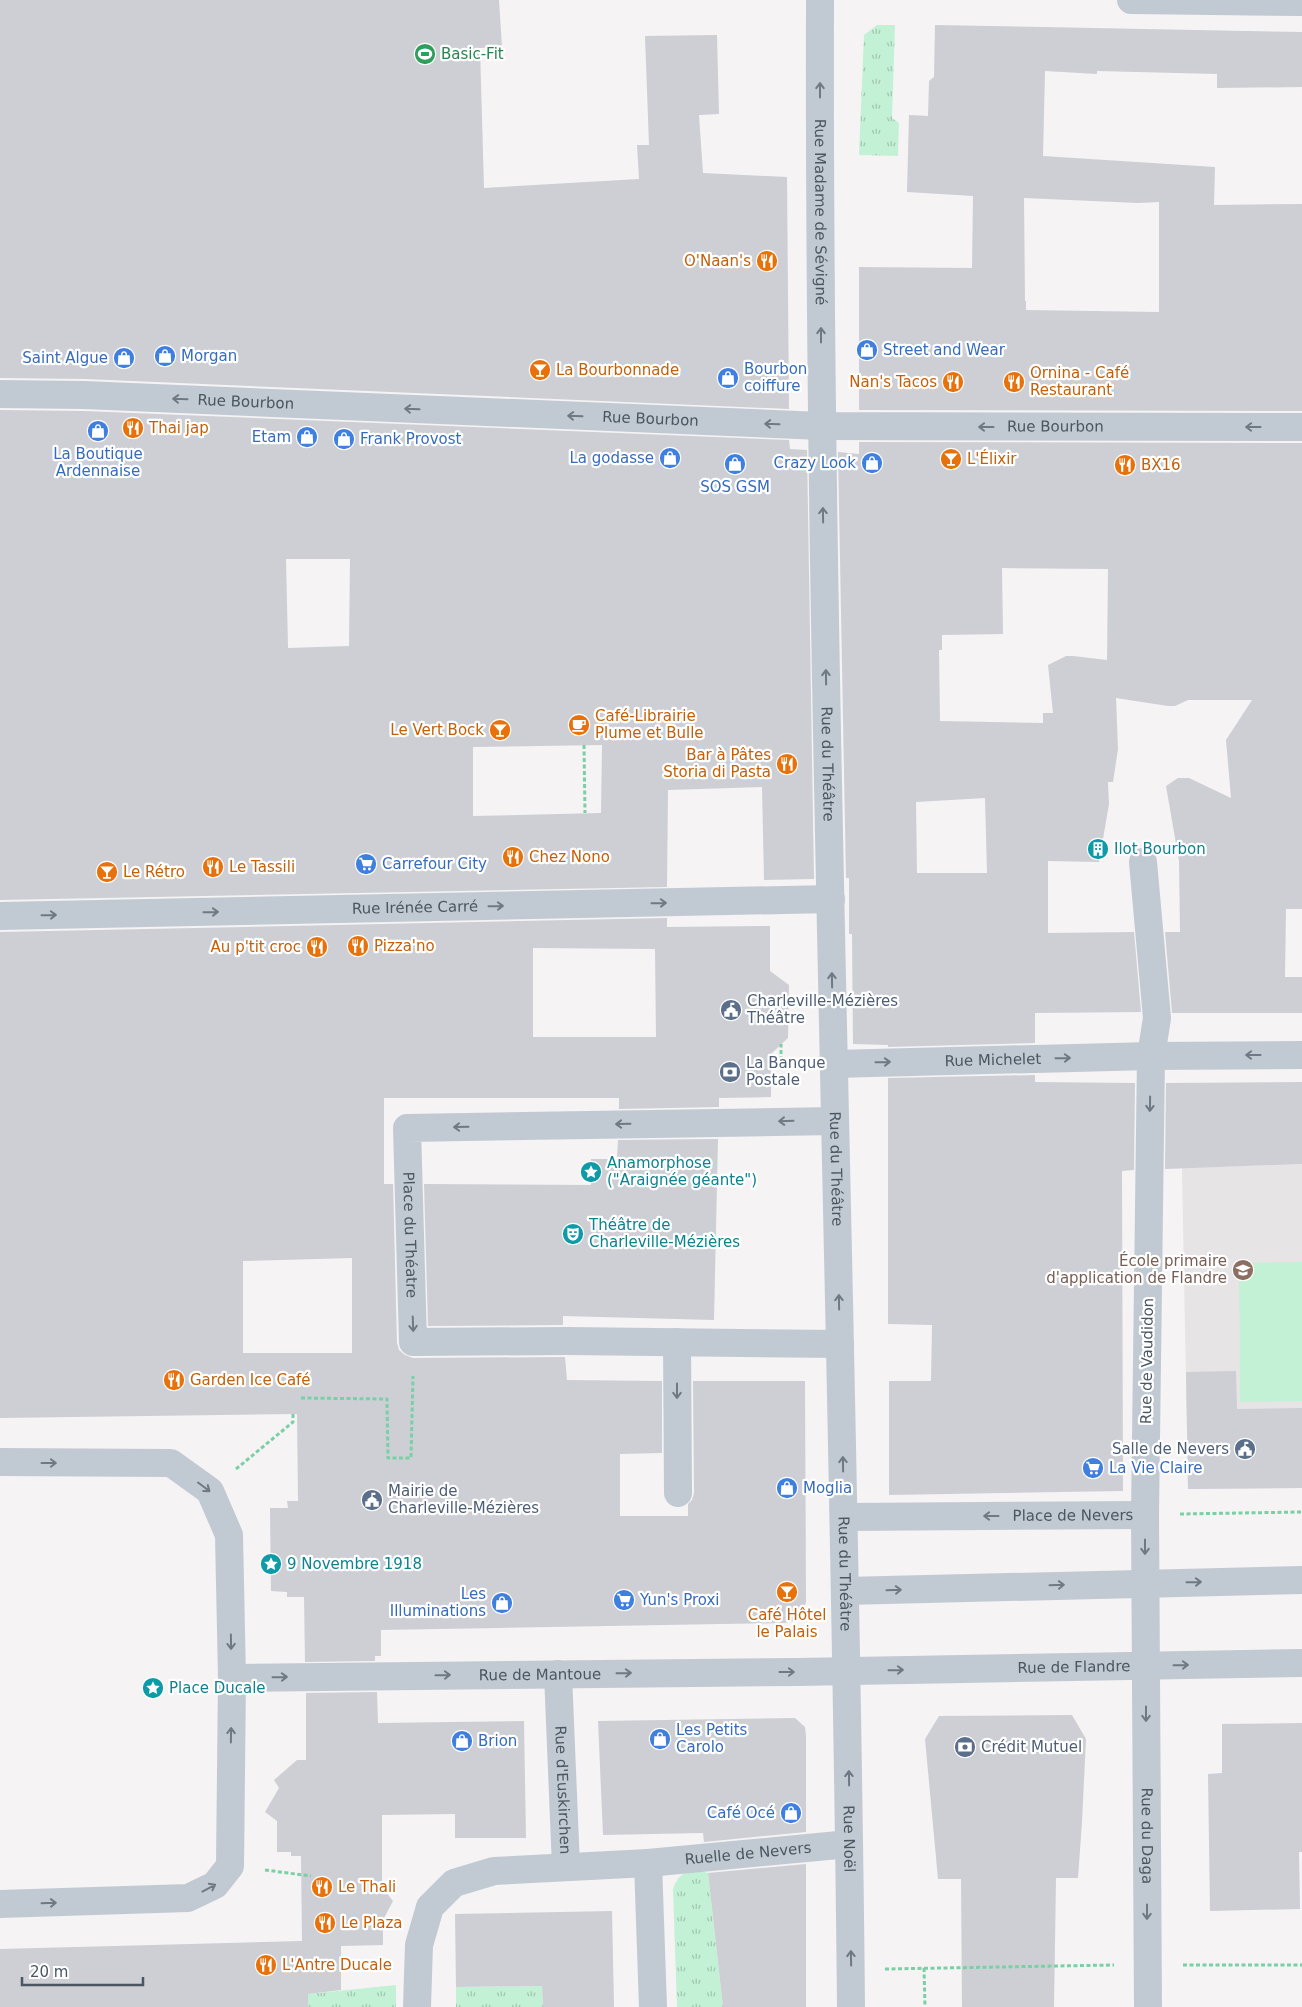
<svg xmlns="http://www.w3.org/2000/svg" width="1302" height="2007" font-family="'DejaVu Sans',sans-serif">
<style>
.education{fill:#e6e4e5}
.grass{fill:url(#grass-tufts)}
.green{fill:#c3f1d5}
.building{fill:#cdcfd5;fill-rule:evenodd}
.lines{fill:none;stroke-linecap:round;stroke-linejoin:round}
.path{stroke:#7ad0a6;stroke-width:3;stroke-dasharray:4 2.5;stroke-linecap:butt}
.minor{stroke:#c1cad2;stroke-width:28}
.oneway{stroke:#6e7983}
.labels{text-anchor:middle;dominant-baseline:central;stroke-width:4.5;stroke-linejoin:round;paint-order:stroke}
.leisure-label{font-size:15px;fill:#27864d;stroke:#fff;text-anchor:start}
.street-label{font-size:15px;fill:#4a5661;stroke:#fff}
.food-label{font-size:15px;fill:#c56008;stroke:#fff;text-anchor:start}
.shop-label{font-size:15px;fill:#366cbe;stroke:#fff;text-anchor:start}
.culture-label{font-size:15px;fill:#0d838f;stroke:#fff;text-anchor:start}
.service-label{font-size:15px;fill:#4e5e75;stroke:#fff;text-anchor:start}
.education-label{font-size:15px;fill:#785e54;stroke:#fff;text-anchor:end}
</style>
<defs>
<pattern id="grass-tufts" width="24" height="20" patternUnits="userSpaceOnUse" patternTransform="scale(1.25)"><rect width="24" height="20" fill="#c3f1d5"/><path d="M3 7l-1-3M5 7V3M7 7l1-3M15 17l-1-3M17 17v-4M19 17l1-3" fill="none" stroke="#a0c6b0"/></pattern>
</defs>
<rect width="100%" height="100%" fill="#f5f3f3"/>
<!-- education -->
<path class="education" d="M1302,1164V1488L1188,1489L1182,1168Z"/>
<!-- grass -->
<g class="grass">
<path d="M877,25H895L892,118L899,123L898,156L859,155L864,35Z"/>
<path d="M694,1869L708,1873L723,2007H677L673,1889C677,1877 682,1873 694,1869Z"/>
<path d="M396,1985V2007H308V1994Z"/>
<path d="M542,1986L543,2007H456V1987Z"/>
</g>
<!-- green -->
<path class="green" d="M1302,1262V1401L1240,1402L1239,1263Z"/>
<!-- building -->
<g class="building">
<path d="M0,0H499L502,47L480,48L484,188L639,179L637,145H649L645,36L717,35L719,114L699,115L703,173L787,177L789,409L85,379L0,378Z"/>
<path d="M935,25L1302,32V87L1217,88V74L1097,71V74L1045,71L1043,156L1215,167L1214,205L1302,204V411L859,410V267L972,268L973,196L907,192L909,115L928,116L929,81L934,77ZM1024,198L1138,203L1159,202V312L1026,310V301H1025Z"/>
<path d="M0,410L84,411L789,440L790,449L807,450L814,879L764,880L762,787L668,790L667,887L0,900ZM286,559H350L349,646L288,648ZM602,745L601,813L473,816V747Z"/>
<path d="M859,442L1302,443V909H1286L1285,977H1302V1013H1172L1165,932H1180L1179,861L1166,786L1178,778H1189L1231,798L1226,740L1252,700H1188L1175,706H1168L1116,698L1118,749L1113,782H1108L1109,804L1099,862L1048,861V933L1134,932L1141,1012L1035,1013V1043L888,1047V1045L853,1044L852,934H849V878H846L838,452L859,454ZM1002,568L1108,569L1107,660L1073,656H1066L1048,665L1053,713H1043V723L940,721L939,650H942V635L1003,634ZM985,798L987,873H917L916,802Z"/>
<path d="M667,918V927L770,926V971L789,985L788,1038L771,1054V1097L719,1098V1107L619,1109V1098H384V1184H393L397,1343L399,1350L405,1355L413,1358L565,1357L567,1380L662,1381V1453L620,1454V1516H688V1504L692,1500L694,1493L693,1381H805L806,1602L800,1620L784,1623L381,1630V1656H375V1661L305,1662L304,1597H287V1592L271,1591L270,1508H288L287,1501H298L297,1414L0,1418V932ZM533,948L655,949L656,1037H533ZM352,1258V1353H243V1261Z"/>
<path d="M1035,1075V1082L1135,1083L1134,1170L1122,1171L1123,1491L889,1495V1381H931L932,1325L888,1324V1078Z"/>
<path d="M1302,1082V1164L1165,1169L1166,1083Z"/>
<path d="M718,1139L714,1320L563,1316V1325L428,1326L424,1184L591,1185V1159H617L618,1140Z"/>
<path d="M1236,1371L1237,1409L1302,1408V1488L1188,1489L1186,1372Z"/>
<path d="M377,1692L378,1723L524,1721L526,1838H455V1814L382,1815V1887L393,1901L383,1920V1945L341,1946V1990L308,1994V2007H0V1949L302,1941L301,1856H291V1852H277V1821L265,1812L279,1788L274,1780L297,1760H306V1693Z"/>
<path d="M1072,1715L1086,1739L1082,1822L1078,1878H1056L1054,2007H962L961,1879H938L925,1739L939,1716Z"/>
<path d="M795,1718L805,1727L806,1736V1832L704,1842L703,1833L603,1835L598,1721Z"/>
<path d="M1302,1723V1852H1299L1300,1909L1210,1911L1208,1774L1222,1773V1724Z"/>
<path d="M806,1864V2007H723L708,1873Z"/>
<path d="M612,1911L614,2007H543L542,1986L456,1987L455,1914Z"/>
</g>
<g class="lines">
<!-- path -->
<g class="path">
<path d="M584,745L585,813"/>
<path d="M781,1067V1044"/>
<path d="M301,1398L387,1399L388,1458H411L413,1376"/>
<path d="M236,1469L293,1422V1414"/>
<path d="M1180,1514L1302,1512"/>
<path d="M265,1870L311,1876"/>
<path d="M1183,1965H1302"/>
<path d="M924,1968L925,2007"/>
<path d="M885,1969L1114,1965"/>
</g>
<!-- minor -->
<g class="minor">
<path id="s1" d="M820,0C818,669 845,1338 851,2007"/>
<path d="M1131,0L1302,2"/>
<path id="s2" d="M0,394L84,395L821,426L1302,427"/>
<path id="s3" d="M1143,862L1157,1018L1151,1056L1145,1515L1148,2007"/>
<path id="s4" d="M0,916L831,899"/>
<path id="s5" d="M834,1064L1151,1056L1302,1055"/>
<path id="s6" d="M834,1121L407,1128L413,1342L567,1341L840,1344"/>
<path d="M677,1342L678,1493"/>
<path d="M0,1462L171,1463L210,1491L229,1535L232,1678L230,1866L215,1885L188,1898L0,1904"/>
<path id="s7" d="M844,1517L1145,1515"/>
<path d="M845,1591L1302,1580"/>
<path id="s8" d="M558,1674L566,1867"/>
<path id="s9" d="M232,1678L797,1672L1302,1663"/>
<path d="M648,1863L653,2007"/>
<path id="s10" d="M417,2007L419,1945L430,1907L454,1883L494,1871L648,1863L849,1844"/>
</g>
</g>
<!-- one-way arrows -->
<defs><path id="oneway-shaft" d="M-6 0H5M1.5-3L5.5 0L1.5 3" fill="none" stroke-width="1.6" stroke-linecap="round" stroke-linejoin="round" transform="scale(1.25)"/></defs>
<g class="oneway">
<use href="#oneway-shaft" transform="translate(820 90) rotate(-90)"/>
<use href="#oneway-shaft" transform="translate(821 335) rotate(-90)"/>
<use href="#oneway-shaft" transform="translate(180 399) rotate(-178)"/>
<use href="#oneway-shaft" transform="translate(412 409) rotate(-178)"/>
<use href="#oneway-shaft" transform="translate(575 416) rotate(-178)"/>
<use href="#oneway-shaft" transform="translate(772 424) rotate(-178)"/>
<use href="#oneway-shaft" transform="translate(986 427) rotate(-180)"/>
<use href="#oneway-shaft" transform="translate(1253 427) rotate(-180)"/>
<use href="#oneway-shaft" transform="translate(823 515) rotate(-91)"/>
<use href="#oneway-shaft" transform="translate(826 677) rotate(-91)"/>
<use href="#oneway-shaft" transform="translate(659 903) rotate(-1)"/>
<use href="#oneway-shaft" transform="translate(496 906) rotate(-1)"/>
<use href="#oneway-shaft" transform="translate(211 912) rotate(-1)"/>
<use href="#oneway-shaft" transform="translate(49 915) rotate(-1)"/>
<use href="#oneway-shaft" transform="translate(832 980) rotate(-91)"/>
<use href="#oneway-shaft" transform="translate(1253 1055) rotate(180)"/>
<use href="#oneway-shaft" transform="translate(1063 1058) rotate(-1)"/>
<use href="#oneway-shaft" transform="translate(883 1062) rotate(-1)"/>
<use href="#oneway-shaft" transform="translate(1150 1104) rotate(91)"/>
<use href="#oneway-shaft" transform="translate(786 1121) rotate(178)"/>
<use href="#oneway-shaft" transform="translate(623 1124) rotate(179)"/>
<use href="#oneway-shaft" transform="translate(461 1127) rotate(179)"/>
<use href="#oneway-shaft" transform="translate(839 1302) rotate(-91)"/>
<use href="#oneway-shaft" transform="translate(413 1324) rotate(88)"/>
<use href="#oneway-shaft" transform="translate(677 1391) rotate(90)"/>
<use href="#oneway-shaft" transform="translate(49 1463)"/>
<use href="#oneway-shaft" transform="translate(843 1464) rotate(-91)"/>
<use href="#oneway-shaft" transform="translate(204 1487) rotate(37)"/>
<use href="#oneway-shaft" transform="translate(991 1516) rotate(180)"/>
<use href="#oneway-shaft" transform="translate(1145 1547) rotate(90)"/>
<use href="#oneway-shaft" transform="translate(1194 1582) rotate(-1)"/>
<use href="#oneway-shaft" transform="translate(1057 1585) rotate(-2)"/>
<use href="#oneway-shaft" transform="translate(894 1590) rotate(-2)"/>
<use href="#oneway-shaft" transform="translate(231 1642) rotate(89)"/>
<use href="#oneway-shaft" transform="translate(1181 1665) rotate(-1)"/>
<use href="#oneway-shaft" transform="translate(896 1670) rotate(-1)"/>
<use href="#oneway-shaft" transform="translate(787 1672)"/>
<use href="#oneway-shaft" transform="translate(624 1673) rotate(-1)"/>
<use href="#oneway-shaft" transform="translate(443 1675) rotate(-1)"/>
<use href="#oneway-shaft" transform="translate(280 1677) rotate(-1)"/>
<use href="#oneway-shaft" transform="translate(1146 1714) rotate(90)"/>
<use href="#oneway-shaft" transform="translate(231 1735) rotate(-89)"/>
<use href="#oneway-shaft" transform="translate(849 1778) rotate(-91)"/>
<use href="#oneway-shaft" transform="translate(209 1888) rotate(-28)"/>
<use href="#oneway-shaft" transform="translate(49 1903) rotate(-2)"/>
<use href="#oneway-shaft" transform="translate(1147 1912) rotate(90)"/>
<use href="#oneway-shaft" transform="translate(851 1958) rotate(-91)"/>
</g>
<!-- icons -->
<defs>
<g id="stadium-disc" transform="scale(1.125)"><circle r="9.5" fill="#2e9e5b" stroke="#fff"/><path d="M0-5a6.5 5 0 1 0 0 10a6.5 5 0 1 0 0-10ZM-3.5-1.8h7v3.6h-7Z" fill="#fff"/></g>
<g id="restaurant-disc" transform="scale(1.125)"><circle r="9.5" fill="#e8710a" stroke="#fff"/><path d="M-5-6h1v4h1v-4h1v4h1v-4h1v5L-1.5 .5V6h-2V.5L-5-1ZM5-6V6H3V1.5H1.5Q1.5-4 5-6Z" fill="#fff"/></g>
<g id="shop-disc" transform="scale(1.125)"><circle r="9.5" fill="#3f7fe0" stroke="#fff"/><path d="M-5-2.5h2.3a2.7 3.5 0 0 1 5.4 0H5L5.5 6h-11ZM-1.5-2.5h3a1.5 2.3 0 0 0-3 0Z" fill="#fff"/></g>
<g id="bar-disc" transform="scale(1.125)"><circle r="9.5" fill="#e8710a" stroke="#fff"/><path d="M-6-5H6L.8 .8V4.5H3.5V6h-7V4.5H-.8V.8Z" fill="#fff"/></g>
<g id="cafe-disc" transform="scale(1.125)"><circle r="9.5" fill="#e8710a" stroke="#fff"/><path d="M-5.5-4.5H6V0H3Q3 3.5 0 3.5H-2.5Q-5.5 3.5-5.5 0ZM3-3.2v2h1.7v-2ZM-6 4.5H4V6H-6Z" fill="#fff"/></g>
<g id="building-disc" transform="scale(1.125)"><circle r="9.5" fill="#0f9aa8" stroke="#fff"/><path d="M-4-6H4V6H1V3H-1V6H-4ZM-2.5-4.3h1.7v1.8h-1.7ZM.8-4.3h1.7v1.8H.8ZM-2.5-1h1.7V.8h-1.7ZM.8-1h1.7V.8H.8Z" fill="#fff"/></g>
<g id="supermarket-disc" transform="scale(1.125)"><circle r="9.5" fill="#3f7fe0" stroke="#fff"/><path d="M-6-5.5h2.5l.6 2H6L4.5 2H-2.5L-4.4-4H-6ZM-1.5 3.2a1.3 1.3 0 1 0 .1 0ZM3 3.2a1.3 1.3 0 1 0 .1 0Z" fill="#fff"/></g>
<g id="civic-disc" transform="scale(1.125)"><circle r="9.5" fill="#5c6f8a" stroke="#fff"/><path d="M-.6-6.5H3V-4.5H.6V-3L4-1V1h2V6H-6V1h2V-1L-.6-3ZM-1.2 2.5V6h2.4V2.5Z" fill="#fff"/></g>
<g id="bank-disc" transform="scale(1.125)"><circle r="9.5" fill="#5c6f8a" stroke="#fff"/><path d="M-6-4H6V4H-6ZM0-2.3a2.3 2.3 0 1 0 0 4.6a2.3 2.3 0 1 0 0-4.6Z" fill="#fff"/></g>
<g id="sight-disc" transform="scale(1.125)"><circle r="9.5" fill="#0f9aa8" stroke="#fff"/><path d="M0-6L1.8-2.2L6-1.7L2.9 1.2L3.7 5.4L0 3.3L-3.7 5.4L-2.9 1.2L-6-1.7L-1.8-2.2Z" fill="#fff"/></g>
<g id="theatre-disc" transform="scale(1.125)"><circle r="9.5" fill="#0f9aa8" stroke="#fff"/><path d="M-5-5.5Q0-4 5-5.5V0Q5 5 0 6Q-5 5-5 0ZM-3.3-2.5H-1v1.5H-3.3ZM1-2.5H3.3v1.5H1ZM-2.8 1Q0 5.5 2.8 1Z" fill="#fff"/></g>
<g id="school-disc" transform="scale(1.125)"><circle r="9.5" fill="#8d6e63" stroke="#fff"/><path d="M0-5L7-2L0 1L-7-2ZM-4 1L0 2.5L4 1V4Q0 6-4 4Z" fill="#fff"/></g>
</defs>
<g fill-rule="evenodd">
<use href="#stadium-disc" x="425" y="54"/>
<use href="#restaurant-disc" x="767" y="261"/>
<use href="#shop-disc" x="867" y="350"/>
<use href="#shop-disc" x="165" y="356"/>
<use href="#shop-disc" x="124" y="358"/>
<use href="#bar-disc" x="540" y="370"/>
<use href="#shop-disc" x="728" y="378"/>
<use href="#restaurant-disc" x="953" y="382"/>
<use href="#restaurant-disc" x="1014" y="382"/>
<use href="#restaurant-disc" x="133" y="428"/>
<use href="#shop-disc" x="98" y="431"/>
<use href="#shop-disc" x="307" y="437"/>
<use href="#shop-disc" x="344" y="439"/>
<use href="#shop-disc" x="670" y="458"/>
<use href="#bar-disc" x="951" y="459"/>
<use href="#shop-disc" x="872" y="463"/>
<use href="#shop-disc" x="735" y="464"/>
<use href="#restaurant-disc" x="1125" y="465"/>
<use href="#cafe-disc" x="579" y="725"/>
<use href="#bar-disc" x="500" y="730"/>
<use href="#restaurant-disc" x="787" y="764"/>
<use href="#building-disc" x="1098" y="849"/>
<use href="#restaurant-disc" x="513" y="857"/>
<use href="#supermarket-disc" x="366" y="864"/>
<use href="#restaurant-disc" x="213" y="867"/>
<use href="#bar-disc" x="107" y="872"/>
<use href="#restaurant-disc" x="358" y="946"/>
<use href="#restaurant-disc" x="317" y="947"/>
<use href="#civic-disc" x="731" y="1010"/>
<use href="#bank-disc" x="730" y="1072"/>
<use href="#sight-disc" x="591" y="1172"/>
<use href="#theatre-disc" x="573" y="1234"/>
<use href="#school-disc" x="1243" y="1270"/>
<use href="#restaurant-disc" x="174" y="1380"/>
<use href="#civic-disc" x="1245" y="1449"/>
<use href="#supermarket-disc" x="1093" y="1468"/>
<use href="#shop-disc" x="787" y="1488"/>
<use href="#civic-disc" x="372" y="1500"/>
<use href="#sight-disc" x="271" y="1564"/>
<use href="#bar-disc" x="787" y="1592"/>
<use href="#supermarket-disc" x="624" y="1600"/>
<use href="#shop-disc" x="502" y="1603"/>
<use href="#sight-disc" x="153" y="1688"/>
<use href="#shop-disc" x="660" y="1739"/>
<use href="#shop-disc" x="462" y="1741"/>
<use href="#bank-disc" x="965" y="1747"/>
<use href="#shop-disc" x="791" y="1813"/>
<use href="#restaurant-disc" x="322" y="1887"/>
<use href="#restaurant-disc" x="325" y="1923"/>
<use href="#restaurant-disc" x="266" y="1965"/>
</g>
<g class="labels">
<!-- leisure labels -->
<g class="leisure-label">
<text x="441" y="54">Basic-Fit</text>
</g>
<!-- street labels -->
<g class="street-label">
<text stroke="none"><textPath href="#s1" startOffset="212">Rue Madame de Sévigné</textPath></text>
<text stroke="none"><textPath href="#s2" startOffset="246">Rue Bourbon</textPath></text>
<text stroke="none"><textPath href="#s2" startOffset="651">Rue Bourbon</textPath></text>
<text stroke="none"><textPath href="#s2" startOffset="1056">Rue Bourbon</textPath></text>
<text stroke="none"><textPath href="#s1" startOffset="764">Rue du Théâtre</textPath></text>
<text stroke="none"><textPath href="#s4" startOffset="415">Rue Irénée Carré</textPath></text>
<text stroke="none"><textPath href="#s5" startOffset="159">Rue Michelet</textPath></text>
<text stroke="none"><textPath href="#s1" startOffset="1169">Rue du Théâtre</textPath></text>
<text stroke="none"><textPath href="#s6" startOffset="534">Place du Théatre</textPath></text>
<text transform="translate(1147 1361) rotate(-89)">Rue de Vaudidon</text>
<text stroke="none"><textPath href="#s7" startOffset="229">Place de Nevers</textPath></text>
<text stroke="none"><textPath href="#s1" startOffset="1574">Rue du Théâtre</textPath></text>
<text stroke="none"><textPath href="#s9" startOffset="842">Rue de Flandre</textPath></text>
<text stroke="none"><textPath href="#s9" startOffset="308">Rue de Mantoue</textPath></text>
<text stroke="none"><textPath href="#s8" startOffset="116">Rue d'Euskirchen</textPath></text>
<text stroke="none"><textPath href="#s3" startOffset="975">Rue du Daga</textPath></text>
<text stroke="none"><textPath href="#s1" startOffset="1839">Rue Noël</textPath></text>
<text stroke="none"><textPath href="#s10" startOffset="432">Ruelle de Nevers</textPath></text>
</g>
<!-- food labels -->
<g class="food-label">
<text x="751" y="261" text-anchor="end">O'Naan's</text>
<text x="556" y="370">La Bourbonnade</text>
<text x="1030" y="373">Ornina - Café<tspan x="1030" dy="17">Restaurant</tspan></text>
<text x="937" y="382" text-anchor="end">Nan's Tacos</text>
<text x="149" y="428">Thai jap</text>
<text x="967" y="459">L'Élixir</text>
<text x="1141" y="465">BX16</text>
<text x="595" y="716">Café-Librairie<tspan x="595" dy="17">Plume et Bulle</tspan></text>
<text x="484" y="730" text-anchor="end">Le Vert Bock</text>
<text x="771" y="755" text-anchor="end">Bar à Pâtes<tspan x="771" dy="17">Storia di Pasta</tspan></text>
<text x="529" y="857">Chez Nono</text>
<text x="229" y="867">Le Tassili</text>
<text x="123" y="872">Le Rétro</text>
<text x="374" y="946">Pizza'no</text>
<text x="301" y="947" text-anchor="end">Au p'tit croc</text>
<text x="190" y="1380">Garden Ice Café</text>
<text x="787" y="1615" text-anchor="middle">Café Hôtel<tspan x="787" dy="17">le Palais</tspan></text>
<text x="338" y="1887">Le Thali</text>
<text x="341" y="1923">Le Plaza</text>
<text x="282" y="1965">L'Antre Ducale</text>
</g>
<!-- shop labels -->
<g class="shop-label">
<text x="883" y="350">Street and Wear</text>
<text x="181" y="356">Morgan</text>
<text x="108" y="358" text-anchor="end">Saint Algue</text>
<text x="744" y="369">Bourbon<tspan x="744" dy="17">coiffure</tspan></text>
<text x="291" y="437" text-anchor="end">Etam</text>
<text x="360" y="439">Frank Provost</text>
<text x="98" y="454" text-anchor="middle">La Boutique<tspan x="98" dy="17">Ardennaise</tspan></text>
<text x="654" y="458" text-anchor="end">La godasse</text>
<text x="856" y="463" text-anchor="end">Crazy Look</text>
<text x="735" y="487" text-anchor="middle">SOS GSM</text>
<text x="382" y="864">Carrefour City</text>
<text x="1109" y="1468">La Vie Claire</text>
<text x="803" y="1488">Moglia</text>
<text x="486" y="1594" text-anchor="end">Les<tspan x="486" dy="17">Illuminations</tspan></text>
<text x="640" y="1600">Yun's Proxi</text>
<text x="676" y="1730">Les Petits<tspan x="676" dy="17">Carolo</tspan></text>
<text x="478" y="1741">Brion</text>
<text x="775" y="1813" text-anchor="end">Café Océ</text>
</g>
<!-- culture labels -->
<g class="culture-label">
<text x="1114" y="849">Ilot Bourbon</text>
<text x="607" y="1163">Anamorphose<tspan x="607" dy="17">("Araignée géante")</tspan></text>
<text x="589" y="1225">Théâtre de<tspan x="589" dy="17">Charleville-Mézières</tspan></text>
<text x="287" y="1564">9 Novembre 1918</text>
<text x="169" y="1688">Place Ducale</text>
</g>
<!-- service labels -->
<g class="service-label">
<text x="747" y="1001">Charleville-Mézières<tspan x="747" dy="17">Théâtre</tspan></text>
<text x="746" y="1063">La Banque<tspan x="746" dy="17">Postale</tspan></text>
<text x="1229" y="1449" text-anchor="end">Salle de Nevers</text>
<text x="388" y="1491">Mairie de<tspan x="388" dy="17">Charleville-Mézières</tspan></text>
<text x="981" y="1747">Crédit Mutuel</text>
</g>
<!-- education labels -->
<g class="education-label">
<text x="1227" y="1261">École primaire<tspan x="1227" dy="17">d'application de Flandre</tspan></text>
</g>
</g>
<!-- scale -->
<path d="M22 1977v8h121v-8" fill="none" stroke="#4a5661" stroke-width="2.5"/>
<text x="30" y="1977" font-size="15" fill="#4a5661" stroke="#ffffff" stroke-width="4" paint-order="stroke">20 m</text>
</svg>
